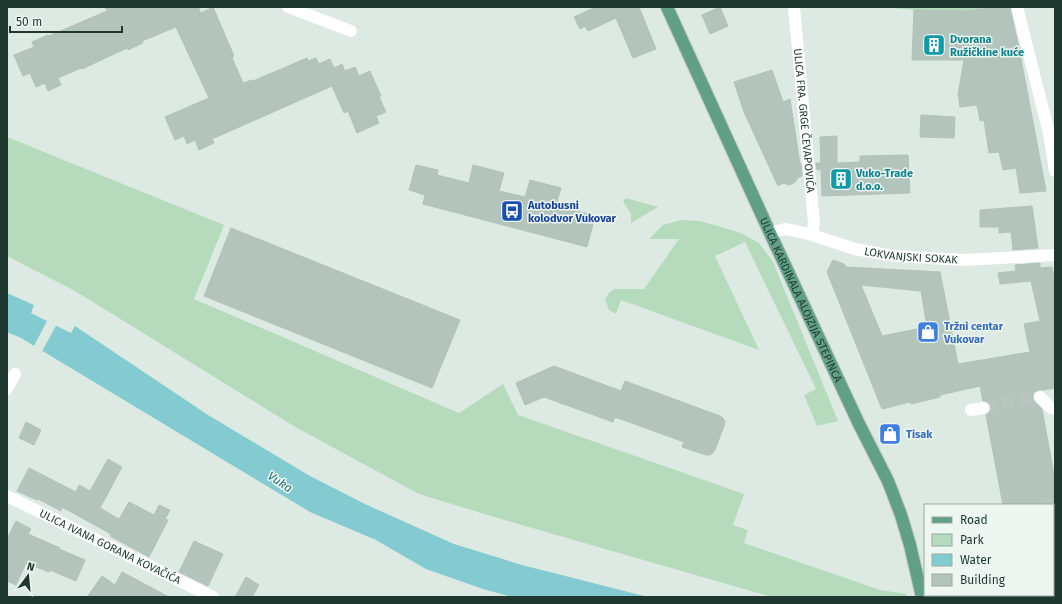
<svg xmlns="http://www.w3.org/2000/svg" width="1062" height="604" font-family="'Fira Sans',sans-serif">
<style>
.green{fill:#b5dbbc}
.water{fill:#83cbd0}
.pier{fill:#dde9e3}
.building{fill:#b2c4bb;stroke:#b0c3b9;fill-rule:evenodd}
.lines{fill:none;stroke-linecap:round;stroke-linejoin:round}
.street-tunnel{stroke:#b7c6bf;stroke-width:12;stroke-dasharray:12 6;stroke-linecap:butt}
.primary-casing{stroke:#bcc3c1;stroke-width:14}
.street{stroke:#fff;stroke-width:12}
.primary{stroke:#619f89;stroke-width:12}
.labels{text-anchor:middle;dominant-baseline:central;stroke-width:3;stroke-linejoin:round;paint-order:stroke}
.culture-label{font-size:11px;font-weight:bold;fill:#0d838f;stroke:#edf6f1;text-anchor:start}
.street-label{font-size:11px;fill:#1f382f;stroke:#edf6f1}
.transit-label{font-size:11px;font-weight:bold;fill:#164399;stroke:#edf6f1;text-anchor:start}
.shop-label{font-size:11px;font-weight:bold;fill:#366cbe;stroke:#edf6f1;text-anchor:start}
.water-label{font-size:12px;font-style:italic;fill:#196d74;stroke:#edf6f1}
</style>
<rect width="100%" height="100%" fill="#dde9e3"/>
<!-- green -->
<g class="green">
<path d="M883,7H998L967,11L914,10Z"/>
<path d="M7,137L224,225L194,299L459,413L503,384L518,415L744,494L733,525L748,530L744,543L880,590L906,594V597H772L491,516L419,494L297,428L75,291L7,256Z"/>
<path d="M626,198L658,207L631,223V214L623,201Z"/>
<path d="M681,220L700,221L721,227L741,233L759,243L773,262L838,421L817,426L804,395L816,389L745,242L715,256L759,350L621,300L616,314L609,310L605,300L608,294L614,289H644L679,239H649L663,225Z"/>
</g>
<!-- water -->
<path class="water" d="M7,293L34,305L31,313L71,333L75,326L208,415L310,476L367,505L454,544L522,565L648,597H512L483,589L426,569L376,540L310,512L21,338L7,332Z"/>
<!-- pier -->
<path class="pier" d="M48,319L57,324L41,353L33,348Z"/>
<!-- building -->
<g class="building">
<path d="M105,7H198L201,13L213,7L234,56L232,58L243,83L252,80L253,81L307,58L308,61L316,58L319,64L330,59L334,68L342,64L345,71L355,67L359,76L370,71L381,96L379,97L386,112L376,116L379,123L357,133L348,111L344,113L332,86L212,139L214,143L199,150L195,140L187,144L184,136L175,140L165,117L209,98L176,27L142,41L143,43L128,50L127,48L82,69L81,68L58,78L61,85L48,91L45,83L36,87L30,73L23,76L14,55L34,47L32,42L48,35L49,36L107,11Z"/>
<path d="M596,7H640H639L656,49L633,58L616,18L588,31L585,26L580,29L574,17Z"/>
<path d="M720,7L728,26L710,34L702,15Z"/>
<path d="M998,7H1010L1019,48L1046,191L1020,193L1016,168L1003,170L999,152L989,153L984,120L980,121L977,105L960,107L958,94L964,60H912L914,10L967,11Z"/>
<path d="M772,70L783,102L790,99L800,164H801L802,176L799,177L794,183L789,185L783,183L778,186L744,112L734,82Z"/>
<path d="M921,115L955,117L954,138L920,137Z"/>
<path d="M837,136V163L860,162V156L908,155L910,193L822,196L821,169L817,170L816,163H821L820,137Z"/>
<path d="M416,165L438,170L437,175L469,183L473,165L504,173L499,191L525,197L530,180L561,188L556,205L595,216L587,247L423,204L425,195L409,190Z"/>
<path d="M1032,206L1038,248L1013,250L1011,232L999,233V227H980V210Z"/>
<path d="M231,228L460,320L432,388L204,296Z"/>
<path d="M833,260L844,264L846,267L940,272L958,364L1030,352L1024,324L1040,321L1031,281L1000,284L998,273L1016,271L1015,265L1040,263V268L1052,267L1055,282V388L1043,390H1038L1034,392L1033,395V399L1035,402L1042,409L1055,480V505H1003L986,415L989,414L991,411V406L990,403L987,401H983L980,386L940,395V397L911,404L910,402L882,409L827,272ZM861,285L921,291L927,327L882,336Z"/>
<path d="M554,366L621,391L625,381L720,416L723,418L725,422L724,426L714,452L710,455H706L682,447L684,442L615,417L613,422L544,397L525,405L516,383Z"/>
<path d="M26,422L41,430L34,445L19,438Z"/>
<path d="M108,459L122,467L100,508L119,519L129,502L154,515L159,505L170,510L165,519L168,520L149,557L110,536L111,534L62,507L61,511L38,499L37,500L17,491L29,468L76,492L79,485L90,491Z"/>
<path d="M16,521L31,529L28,534L60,548L59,549L85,560L76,581L50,570L49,572L26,563L16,585L7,581V539Z"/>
<path d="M194,541L223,554L208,586L179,572Z"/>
<path d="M122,572L169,597H87L102,576L115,585Z"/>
<path d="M246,577L259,585L252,597H235Z"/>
</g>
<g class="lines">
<!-- street-tunnel -->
<g class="street-tunnel">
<path d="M984,408L1040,397"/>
<path d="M1041,505L1055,502"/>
</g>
<!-- primary casing -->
<g class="primary-casing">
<g id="primary">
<path id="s4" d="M667,7L770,233L859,424L888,481L901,515L910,545L922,597"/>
</g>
</g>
<!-- street -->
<g class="street">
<path d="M288,7L351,31"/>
<path id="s1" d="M794,7L814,223L812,235"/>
<path d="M1017,7L1049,133L1055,171"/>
<path id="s2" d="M770,233L785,229L796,231L812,235L855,249L888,255L911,257L965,260L1055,255"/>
<path d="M7,389L15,374"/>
<path d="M1040,397L1051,408L1055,409"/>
<path d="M971,410L984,408"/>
<path id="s3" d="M7,496L213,597"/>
<path d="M1053,594H1055"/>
<path d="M1026,597L1044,595"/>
</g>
<!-- primary -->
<use href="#primary" class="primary"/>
</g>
<!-- icons -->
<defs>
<g id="building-square" transform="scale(1.15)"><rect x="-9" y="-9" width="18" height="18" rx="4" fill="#0f9aa8" stroke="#edf6f1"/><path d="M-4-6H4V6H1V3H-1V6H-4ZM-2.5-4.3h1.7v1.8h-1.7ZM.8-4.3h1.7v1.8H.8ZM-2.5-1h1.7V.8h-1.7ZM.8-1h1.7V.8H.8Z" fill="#fff"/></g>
<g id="bus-square" transform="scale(1.15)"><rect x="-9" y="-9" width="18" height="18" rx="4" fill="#1a4fb4" stroke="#edf6f1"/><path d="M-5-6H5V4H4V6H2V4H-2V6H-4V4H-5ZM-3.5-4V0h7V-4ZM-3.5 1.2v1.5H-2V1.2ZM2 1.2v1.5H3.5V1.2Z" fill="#fff"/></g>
<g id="shop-square" transform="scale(1.15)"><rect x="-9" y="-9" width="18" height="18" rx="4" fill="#3f7fe0" stroke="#edf6f1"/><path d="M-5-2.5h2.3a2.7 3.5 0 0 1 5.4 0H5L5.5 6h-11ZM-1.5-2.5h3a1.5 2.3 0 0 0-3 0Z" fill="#fff"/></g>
</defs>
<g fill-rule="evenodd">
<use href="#building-square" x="934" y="45"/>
<use href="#building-square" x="841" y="179"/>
<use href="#bus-square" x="512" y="211"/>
<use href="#shop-square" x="928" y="332"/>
<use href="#shop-square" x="890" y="434"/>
</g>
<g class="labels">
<!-- culture labels -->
<g class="culture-label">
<text x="950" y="39">Dvorana<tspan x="950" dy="13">Ružičkine kuće</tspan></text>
<text x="856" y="173">Vuko-Trade<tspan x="856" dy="13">d.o.o.</tspan></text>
</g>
<!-- street labels -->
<g class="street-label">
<text stroke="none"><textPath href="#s1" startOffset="114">ULICA FRA. GRGE ČEVAPOVIĆA</textPath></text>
<text stroke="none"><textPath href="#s2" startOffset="145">LOKVANJSKI SOKAK</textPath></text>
<text stroke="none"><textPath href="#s4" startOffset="322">ULICA KARDINALA ALOJZIJA STEPINCA</textPath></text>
<text stroke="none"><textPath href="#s3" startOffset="115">ULICA IVANA GORANA KOVAČIĆA</textPath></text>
</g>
<!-- transit labels -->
<g class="transit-label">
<text x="528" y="205">Autobusni<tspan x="528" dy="13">kolodvor Vukovar</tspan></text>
</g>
<!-- shop labels -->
<g class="shop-label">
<text x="944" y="326">Tržni centar<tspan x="944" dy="13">Vukovar</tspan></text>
<text x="906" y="434">Tisak</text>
</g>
<!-- water labels -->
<g class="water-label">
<text transform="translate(280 482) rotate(34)">Vuka</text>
</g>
</g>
<!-- border -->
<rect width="1062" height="604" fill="none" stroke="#1f382f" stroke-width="16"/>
<!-- legend -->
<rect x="924" y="504" width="130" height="92" fill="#edf6f1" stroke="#9baaa3"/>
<rect x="932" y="517" width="20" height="6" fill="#619f89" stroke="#9baaa3"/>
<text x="960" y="524" font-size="12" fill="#1f382f">Road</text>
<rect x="932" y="534" width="20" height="12" fill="#b5dbbc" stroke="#9baaa3"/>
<text x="960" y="544" font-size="12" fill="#1f382f">Park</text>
<rect x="932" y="554" width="20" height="12" fill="#83cbd0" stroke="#9baaa3"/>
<text x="960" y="564" font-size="12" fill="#1f382f">Water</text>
<rect x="932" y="574" width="20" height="12" fill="#b2c4bb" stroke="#9baaa3"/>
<text x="960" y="584" font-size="12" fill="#1f382f">Building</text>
<!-- north arrow -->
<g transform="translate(28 576) rotate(16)" stroke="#edf6f1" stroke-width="3" paint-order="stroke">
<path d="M0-3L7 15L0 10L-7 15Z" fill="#1f382f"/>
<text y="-6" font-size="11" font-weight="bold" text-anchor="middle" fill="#1f382f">N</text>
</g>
<!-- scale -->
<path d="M10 26v6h112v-6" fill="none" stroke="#1f382f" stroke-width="2"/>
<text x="16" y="26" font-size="12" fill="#1f382f" stroke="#edf6f1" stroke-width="3" paint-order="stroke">50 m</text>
</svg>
